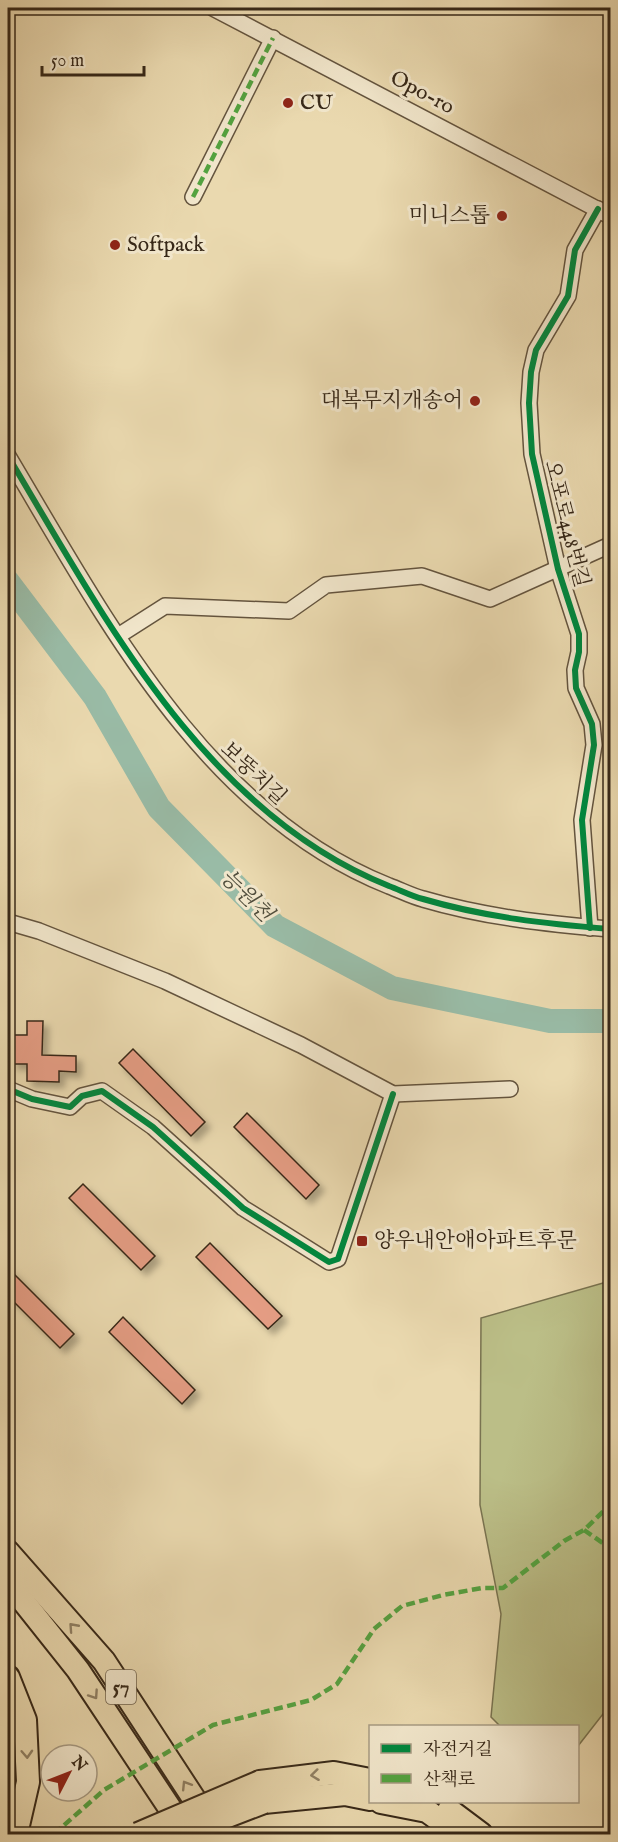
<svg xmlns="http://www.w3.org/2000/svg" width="618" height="1842" font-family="'IM FELL English','Noto Serif KR',serif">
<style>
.green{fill:#bbbe87;stroke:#797350;stroke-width:1.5}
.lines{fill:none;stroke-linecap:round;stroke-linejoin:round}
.river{stroke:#99bba6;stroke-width:24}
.building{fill:#e59d84;stroke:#372818;stroke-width:1.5;filter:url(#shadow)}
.minor-casing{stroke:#64543e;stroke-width:18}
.highway-casing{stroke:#372818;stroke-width:26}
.minor{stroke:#f1e6cb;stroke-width:15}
.highway{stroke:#ead9af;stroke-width:22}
.highway-bridge-casing{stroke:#372818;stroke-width:26;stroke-linecap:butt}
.highway-bridge{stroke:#ead9af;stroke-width:22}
.quiet{stroke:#53a340;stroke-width:4.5;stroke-dasharray:9 4.5;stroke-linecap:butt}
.cycleway-casing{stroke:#f1e6cb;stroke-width:10}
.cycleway{stroke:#00873e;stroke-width:6}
.oneway{stroke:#908064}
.poi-dot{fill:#8f2418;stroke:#f1e6cb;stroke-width:2}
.labels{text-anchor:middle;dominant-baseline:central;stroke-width:6;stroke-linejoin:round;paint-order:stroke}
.shield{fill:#f1e6cb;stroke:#6f614e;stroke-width:1.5}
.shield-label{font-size:20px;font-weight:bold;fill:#372818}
.street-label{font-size:21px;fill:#372818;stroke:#f1e6cb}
.poi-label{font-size:21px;fill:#372818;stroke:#f1e6cb;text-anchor:start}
.water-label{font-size:22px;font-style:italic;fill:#504d3c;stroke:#f1e6cb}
</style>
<defs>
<filter id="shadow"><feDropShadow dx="5.5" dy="5.5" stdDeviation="3" flood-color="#0004"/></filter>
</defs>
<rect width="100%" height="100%" fill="#ead9af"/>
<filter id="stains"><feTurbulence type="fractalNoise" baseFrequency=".00333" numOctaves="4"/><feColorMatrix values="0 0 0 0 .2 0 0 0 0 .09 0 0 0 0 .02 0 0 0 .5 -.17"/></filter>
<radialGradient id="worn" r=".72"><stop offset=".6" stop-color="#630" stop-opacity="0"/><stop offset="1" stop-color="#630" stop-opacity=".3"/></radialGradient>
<!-- green -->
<path class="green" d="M610,1281V1705L578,1746V1726H500L491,1717L501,1614L480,1505L481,1318Z"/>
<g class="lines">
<!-- river -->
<path class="river" d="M8,582L95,697L159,808L275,926L392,988L550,1021H610"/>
</g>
<!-- building -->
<g class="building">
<path d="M27,1021H43L42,1055L76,1056V1072L59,1071V1082L27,1081V1064H12L13,1035H27Z"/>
<path d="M133,1049L205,1122L191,1136L119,1063Z"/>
<path d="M247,1113L319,1185L306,1199L234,1127Z"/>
<path d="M83,1184L155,1256L141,1270L69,1198Z"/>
<path d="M210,1243L282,1316L268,1329L196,1257Z"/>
<path d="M8,1268L74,1334L60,1348L8,1296Z"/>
<path d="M123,1317L195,1390L182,1404L109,1332Z"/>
</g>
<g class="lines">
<!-- minor casing -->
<g class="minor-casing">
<g id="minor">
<path d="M213,8L610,216"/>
<path d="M193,197L273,38"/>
<path d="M8,456C104,617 205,813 389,886C400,890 411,896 423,899C484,917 547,924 610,929"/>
<path d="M118,636L165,606L289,611L326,585L422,576L490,599L610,545"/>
<path d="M8,922L39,931L165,981L301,1045L393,1094L510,1089"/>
<path d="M590,928L582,820L594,745L592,724L576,688L575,670L579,652V634L558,569L532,454L529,403L531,372L536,350L568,296L575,250L598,209"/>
<path d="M8,1089L32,1099L70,1107L82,1096L102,1091L153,1127L243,1208L329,1262L338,1259L393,1094"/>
</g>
</g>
<!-- highway casing -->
<g class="highway-casing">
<g id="highway">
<path d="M8,1552L104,1661L217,1834"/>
<path d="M8,1582L78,1670L187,1834"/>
<path d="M8,1677L25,1720L28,1782L16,1834"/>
<path d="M260,1782L334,1773L370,1780"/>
<path d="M264,1802L345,1794L370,1799"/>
<path d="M381,1802L427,1811L459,1834"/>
<path d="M449,1810L481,1834"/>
</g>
</g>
<!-- minor -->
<use href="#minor" class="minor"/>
<!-- highway -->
<use href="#highway" class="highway"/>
<!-- highway-bridge casing -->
<g class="highway-bridge-casing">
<g id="highway-bridge">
<path d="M138,1834L260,1782"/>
<path d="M181,1834L264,1802"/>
</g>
</g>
<!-- highway-bridge -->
<use href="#highway-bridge" class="highway-bridge"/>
<!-- quiet -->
<g class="quiet">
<path d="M193,197L273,38"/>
<path d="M584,1530L610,1548"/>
<path d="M54,1834L104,1790L213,1725L311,1700L337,1684L374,1629L402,1606L443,1595L482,1588H503L564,1541L584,1530L610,1505"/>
</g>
<!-- cycleway casing -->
<g class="cycleway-casing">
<g id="cycleway">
<path d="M8,456C104,617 205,813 389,886C400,890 411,896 423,899C484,917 547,924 610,929"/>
<path d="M590,928L582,820L594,745L592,724L576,688L575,670L579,652V634L558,569L532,454L529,403L531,372L536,350L568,296L575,250L598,209"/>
<path d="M8,1089L32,1099L70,1107L82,1096L102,1091L153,1127L243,1208L329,1262L338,1259L393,1094"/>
</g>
</g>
<!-- cycleway -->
<use href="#cycleway" class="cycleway"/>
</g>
<!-- one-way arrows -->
<defs><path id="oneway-chevron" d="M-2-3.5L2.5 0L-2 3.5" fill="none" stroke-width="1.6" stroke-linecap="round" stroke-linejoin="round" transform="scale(1.5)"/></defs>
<g class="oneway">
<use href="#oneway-chevron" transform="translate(73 1627) rotate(-132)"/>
<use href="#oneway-chevron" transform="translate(94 1695) rotate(56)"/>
<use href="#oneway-chevron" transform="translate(27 1754) rotate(87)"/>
<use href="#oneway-chevron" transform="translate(315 1775) rotate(173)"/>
<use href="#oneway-chevron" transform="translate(186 1785) rotate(-122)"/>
</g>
<!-- markers -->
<g class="poi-dot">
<circle cx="288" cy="103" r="6"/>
<circle cx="502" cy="216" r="6"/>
<circle cx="115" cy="245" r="6"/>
<circle cx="475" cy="401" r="6"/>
<rect x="356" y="1235" width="12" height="12" rx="3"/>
</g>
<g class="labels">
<!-- shield labels -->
<rect class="shield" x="106" y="1670" width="30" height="34" rx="4.5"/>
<g class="shield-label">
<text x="121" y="1687">57</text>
</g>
<!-- street labels -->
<g class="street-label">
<text transform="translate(422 93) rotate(28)">Opo-ro</text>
<text transform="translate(566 524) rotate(76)">오포로448번길</text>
<text transform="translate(253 774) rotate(43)">보뚱치길</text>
</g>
<!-- poi labels -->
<g class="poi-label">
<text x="300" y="103">CU</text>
<text x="490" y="216" text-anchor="end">미니스톱</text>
<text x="127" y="245">Softpack</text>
<text x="463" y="401" text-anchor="end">대복무지개송어</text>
<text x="374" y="1241">양우내안애아파트후문</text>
</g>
<!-- water labels -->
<g class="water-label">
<text transform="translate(246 896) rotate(45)">능원천</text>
</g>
</g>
<!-- margin -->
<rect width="618" height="1842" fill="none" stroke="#ead9af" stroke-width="30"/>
<rect x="9" y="9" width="600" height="1824" fill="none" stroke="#372818" stroke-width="3"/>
<rect x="15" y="15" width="588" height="1812" fill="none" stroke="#372818" stroke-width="1.5"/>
<!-- legend -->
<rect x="369" y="1725" width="210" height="78" fill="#f1e6cb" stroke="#a79a83" stroke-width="1.5"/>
<rect x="381" y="1744" width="30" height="9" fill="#00873e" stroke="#a79a83" stroke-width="1.5"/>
<text x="423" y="1755" font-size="18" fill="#372818">자전거길</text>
<rect x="381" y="1774" width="30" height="9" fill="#53a340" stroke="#a79a83" stroke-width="1.5"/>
<text x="423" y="1785" font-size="18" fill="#372818">산책로</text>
<!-- north arrow -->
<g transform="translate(69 1773) rotate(48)"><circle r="28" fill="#f1e6cb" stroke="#a79a83" stroke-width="1.5"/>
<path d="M0-4.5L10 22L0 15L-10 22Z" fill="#8f2418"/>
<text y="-9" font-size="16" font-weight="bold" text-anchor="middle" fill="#372818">N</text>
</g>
<!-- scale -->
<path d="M42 66v9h102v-9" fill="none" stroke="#372818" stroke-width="3"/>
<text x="51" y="66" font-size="18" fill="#372818" stroke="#f1e6cb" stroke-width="4.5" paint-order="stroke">50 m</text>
<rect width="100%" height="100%" filter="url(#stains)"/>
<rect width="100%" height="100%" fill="url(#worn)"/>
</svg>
